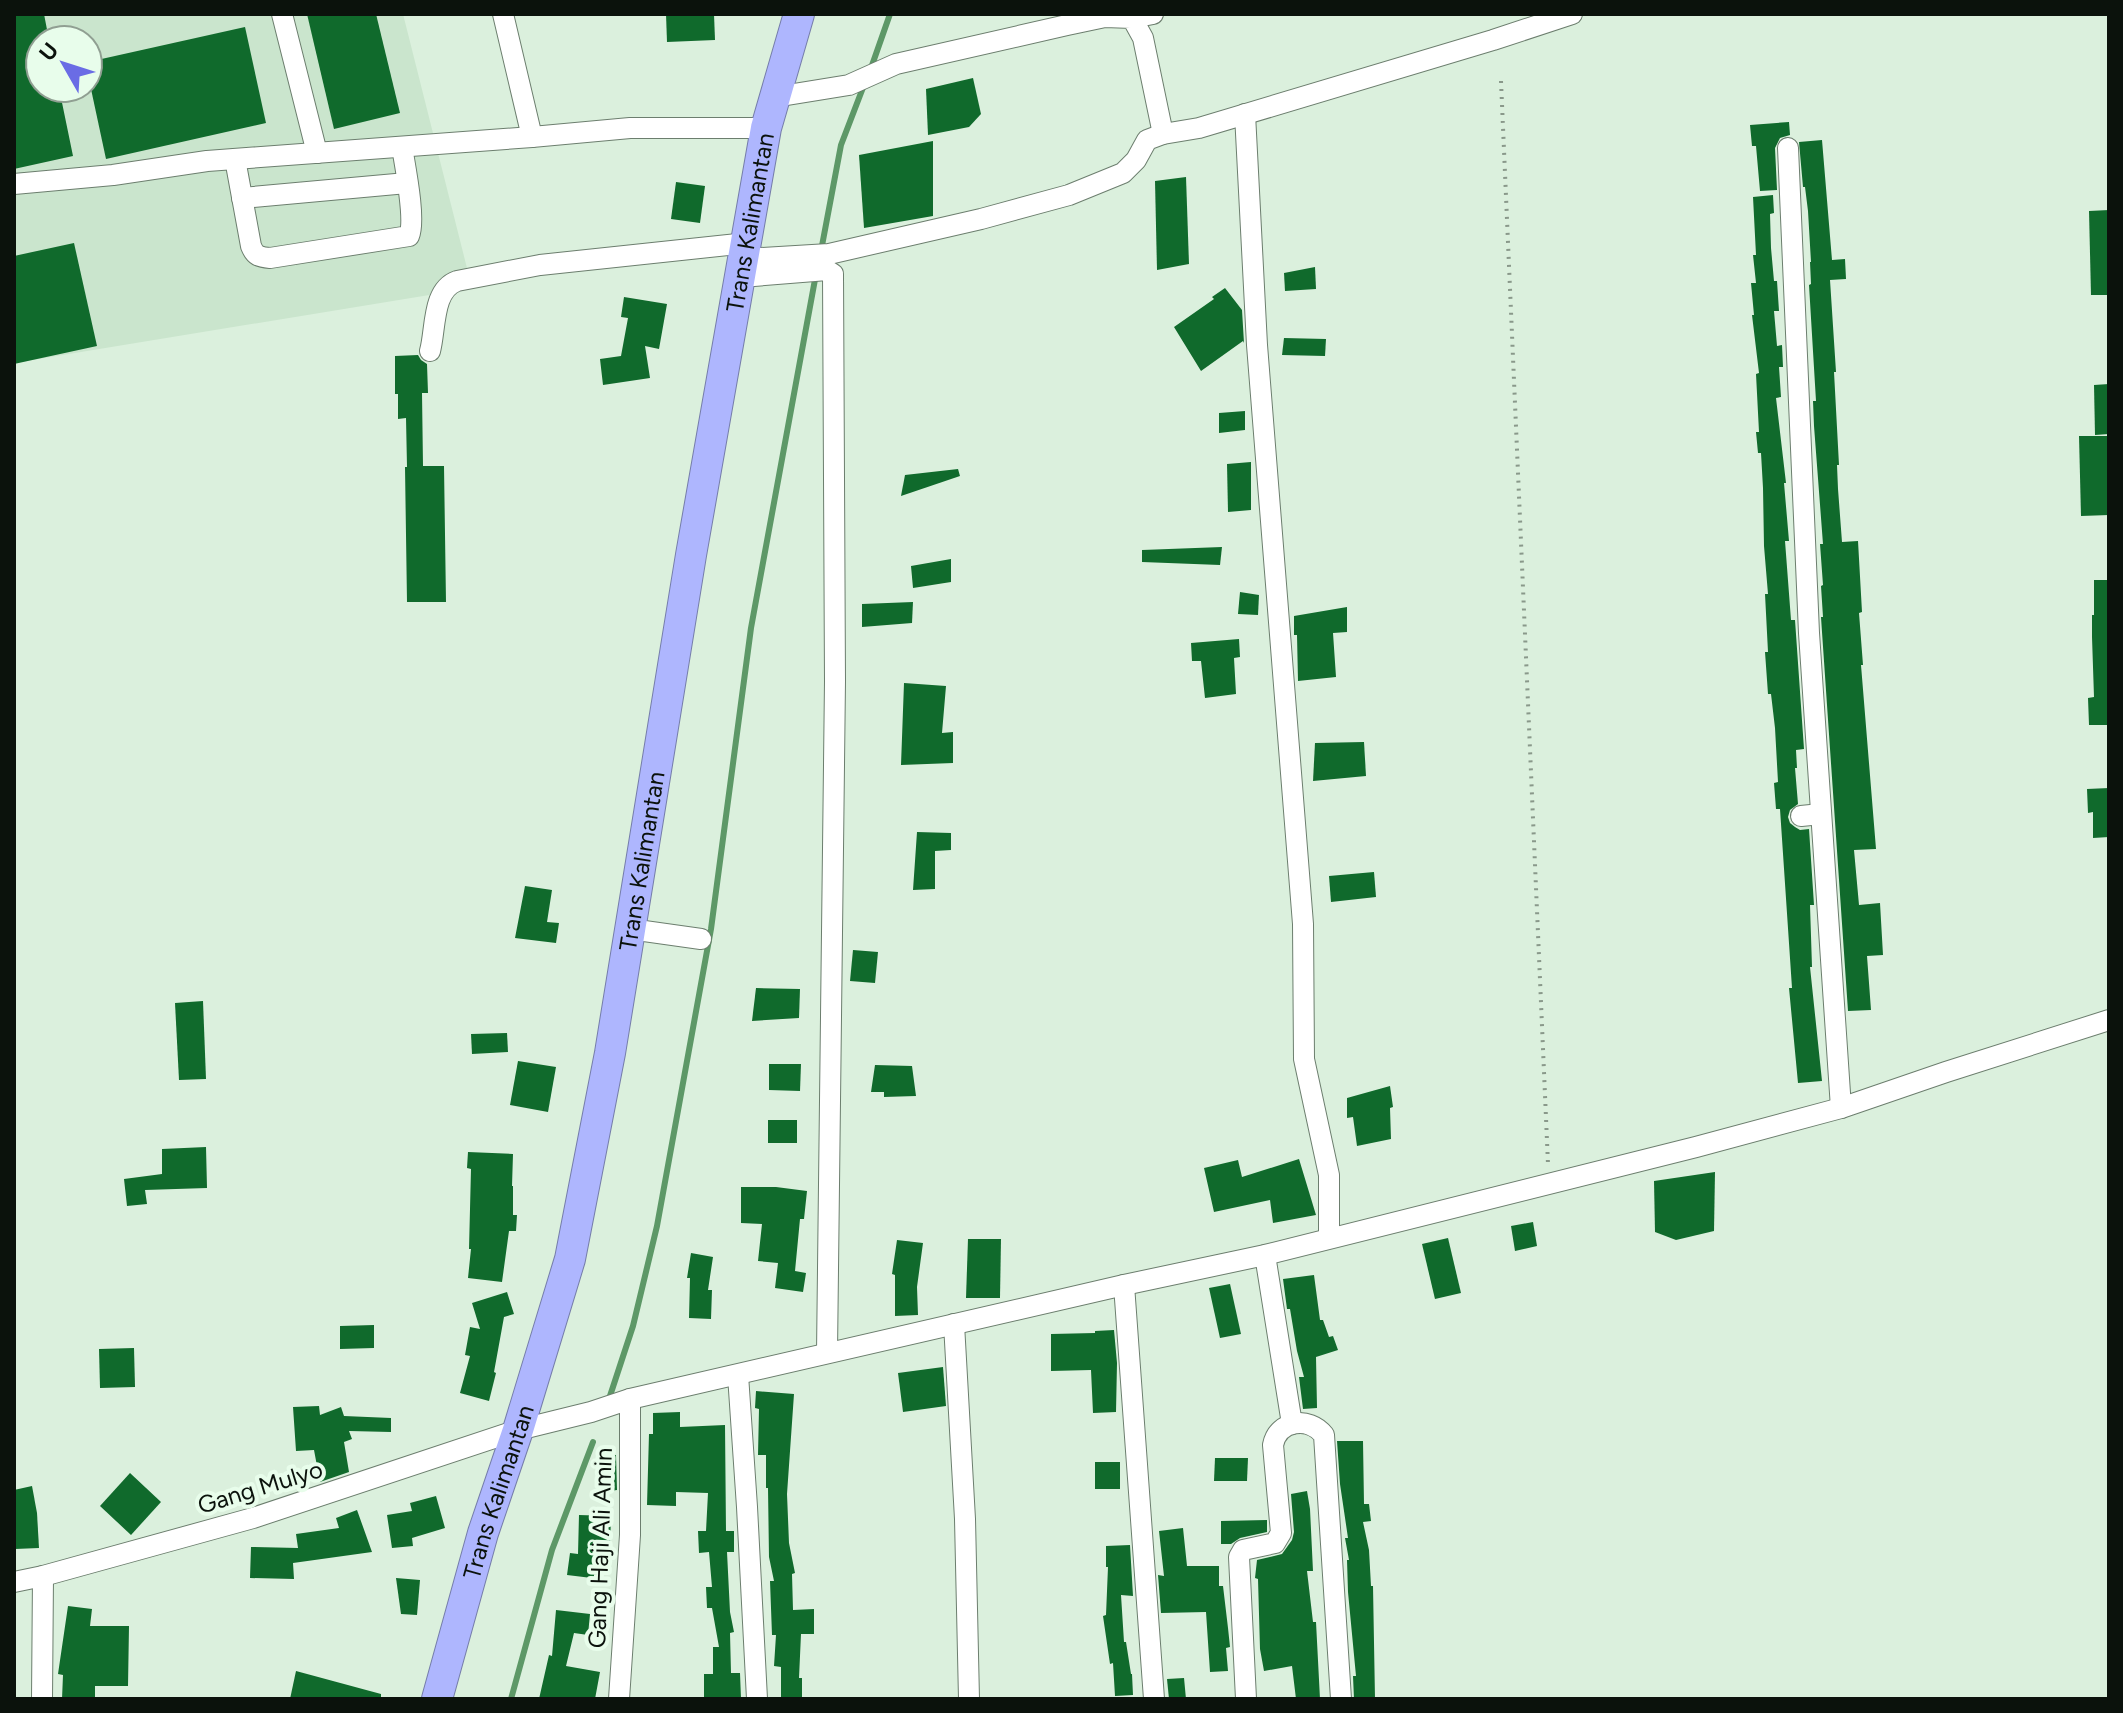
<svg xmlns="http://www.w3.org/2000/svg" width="2123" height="1713" font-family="Figtree,sans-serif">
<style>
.built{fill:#cae5cd;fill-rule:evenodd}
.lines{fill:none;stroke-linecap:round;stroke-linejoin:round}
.stream{stroke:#5d9867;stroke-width:6}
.building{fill:#106a2c}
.minor-casing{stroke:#6c7e6e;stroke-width:22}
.highway-casing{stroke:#757da9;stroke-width:32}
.path{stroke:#89988a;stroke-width:4;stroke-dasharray:2 6;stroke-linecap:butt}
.minor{stroke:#fff;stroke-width:20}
.highway{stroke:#aeb6fe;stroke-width:30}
.labels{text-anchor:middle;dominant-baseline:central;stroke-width:8;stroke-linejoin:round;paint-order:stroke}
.street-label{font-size:24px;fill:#0b120c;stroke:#e8fdeb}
</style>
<rect width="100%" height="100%" fill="#dbf0dd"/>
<!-- built -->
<path class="built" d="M14,14H403L472,288L14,363ZM40,40H88V88H40Z"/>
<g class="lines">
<!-- stream -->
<g class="stream">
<path d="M870,71L890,14"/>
<path d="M821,251L841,145L864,85"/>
<path d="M608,1402L633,1326L657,1226L711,929L751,628L816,274"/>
<path d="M511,1699L552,1550L593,1442"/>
</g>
</g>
<!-- building -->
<g class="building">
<path d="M14,14H44L49,40H40V88H59L73,156L14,169Z"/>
<path d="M307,14H376L400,113L334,129Z"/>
<path d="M666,14H714L715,40L667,42Z"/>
<path d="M245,27L266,123L106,159L88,75V62Z"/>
<path d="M973,78L981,114L969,127L928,135L926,89Z"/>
<path d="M1789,122L1790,135L1780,138L1775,148L1777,190L1760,191L1756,146H1752L1750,125Z"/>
<path d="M1822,140L1832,260L1845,259L1846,279L1830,280L1836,372H1834L1839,465H1837L1838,489L1842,542L1858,541L1862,612L1859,613L1863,665H1861L1876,849L1854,850L1859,905L1880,903L1883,955L1867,956L1871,1010L1848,1011L1822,632L1821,617H1823L1821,586L1823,585L1820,544H1823L1814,426L1813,401H1816L1809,285L1811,284L1810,262H1811L1808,211L1805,187H1803L1799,142Z"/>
<path d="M933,141V216L864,228L859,155Z"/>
<path d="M1186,177L1189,264L1157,270L1155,181Z"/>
<path d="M676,182L705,186L700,223L671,219Z"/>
<path d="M1773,195L1774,213L1770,214L1771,248L1774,281H1777L1779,311H1774L1777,346L1782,345L1783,367H1779L1781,397L1776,398L1786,483H1784L1789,541H1785L1791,620H1795L1804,749L1796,750L1797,768H1795L1798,804L1790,810L1788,817L1790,823L1795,827L1800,830L1809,829L1814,905H1810L1812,967H1810L1822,1081L1798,1083L1789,988H1792L1780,809H1776L1774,783L1778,782L1775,728L1771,694H1768L1765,652H1768L1765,594H1768L1764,546L1763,488L1761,453H1758L1756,432H1759L1756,374L1759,373L1752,315H1754L1751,283H1756L1753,255H1756L1753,197Z"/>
<path d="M2109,210V295H2091L2089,211Z"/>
<path d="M74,243L97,346L14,364V256Z"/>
<path d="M1315,267L1316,289L1285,291L1284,273Z"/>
<path d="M1225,288L1242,310L1244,343L1243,341L1201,371L1174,327L1214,299L1212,297Z"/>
<path d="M624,297L667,304L659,349L645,346L650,378L603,385L600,359L621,356L628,318L621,317Z"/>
<path d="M1284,338L1326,339L1325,356L1282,355Z"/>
<path d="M418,355L421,360L427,364L428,393H422L423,466H444L446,602H407L405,467H407L406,418L398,419V394H395V356Z"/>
<path d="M2109,384V434L2095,435L2094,385Z"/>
<path d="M1245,411V430L1219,433V413Z"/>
<path d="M2079,436H2109V515L2081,516Z"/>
<path d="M1251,462V510L1228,512L1227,464Z"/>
<path d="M958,469L960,476L901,496L905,475Z"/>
<path d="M1222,547L1220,565L1142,562V550Z"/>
<path d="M951,559V582L913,588L911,566Z"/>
<path d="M2094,580H2109V725H2089L2088,698L2094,697L2092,637V615H2094Z"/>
<path d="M1240,592L1259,595L1258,615L1238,614Z"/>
<path d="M913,602L912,623L862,627V604Z"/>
<path d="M1347,607V632L1333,633L1336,677L1298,681L1297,635H1294V616Z"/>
<path d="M1239,639L1240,657L1234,658L1236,694L1205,698L1201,661H1192L1191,643Z"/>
<path d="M904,683L946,686L942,733L953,732V763L901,765Z"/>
<path d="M1364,742L1366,776L1313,781L1315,743Z"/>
<path d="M2109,788V837L2093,838V812L2088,813L2087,789Z"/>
<path d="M917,832L951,833V850L935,851V889L913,890Z"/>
<path d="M1374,872L1376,897L1331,902L1329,876Z"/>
<path d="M525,886L552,890L547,922L559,923L556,943L515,938Z"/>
<path d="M853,950L878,952L875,983L850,981Z"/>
<path d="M756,988L800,989L799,1018L752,1021Z"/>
<path d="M203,1001L206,1079L179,1080L175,1003Z"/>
<path d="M507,1033L508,1052L472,1054L471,1034Z"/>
<path d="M518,1061L556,1067L548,1112L510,1105Z"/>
<path d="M769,1064H801L800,1091L769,1090Z"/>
<path d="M875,1065L912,1066L916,1096L884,1097V1092H871Z"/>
<path d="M1390,1086L1393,1107L1390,1108L1391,1139L1357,1146L1353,1117L1347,1118V1098Z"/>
<rect x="768" y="1120" width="29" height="23"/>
<path d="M206,1147L207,1188L145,1190L147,1204L127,1206L124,1179L162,1174V1149Z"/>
<path d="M468,1152L513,1154L512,1186H513V1215H517L516,1231H509L502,1282L468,1278L471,1249H469L471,1169L467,1168Z"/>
<path d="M1299,1159L1316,1215L1273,1223L1270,1200L1214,1212L1204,1168L1238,1160L1242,1177Z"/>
<path d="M1715,1172L1714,1231L1676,1240L1655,1232L1654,1181Z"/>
<path d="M741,1187H776L807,1191L804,1219H800L795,1271L806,1273L803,1292L775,1288L778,1263L758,1261L762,1224L741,1223Z"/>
<path d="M1533,1222L1537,1246L1515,1251L1511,1226Z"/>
<path d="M1448,1238L1461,1293L1435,1299L1422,1244Z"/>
<path d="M968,1239H1001L1000,1298H966Z"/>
<path d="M897,1240L923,1243L917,1287L918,1315L895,1316V1275L892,1274Z"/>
<path d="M691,1253L713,1257L708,1290H712L711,1319L689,1318L690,1278H687Z"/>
<path d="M1314,1275L1320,1320H1323L1329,1337L1333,1336L1338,1350L1316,1357L1317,1408L1303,1409L1299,1377H1304L1297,1351L1290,1309H1287L1283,1279Z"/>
<path d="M1230,1284L1241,1334L1220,1338L1209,1288Z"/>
<path d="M507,1292L514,1314L504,1317L494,1372L496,1373L489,1401L460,1393L470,1356L465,1355L470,1327L480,1329L472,1303Z"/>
<path d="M374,1325V1348L340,1349V1326Z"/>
<path d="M1114,1330L1117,1363L1116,1412L1093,1413L1091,1370L1051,1371V1334L1095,1333V1331Z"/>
<path d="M134,1348L135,1387L100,1388L99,1349Z"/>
<path d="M943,1367L946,1406L903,1412L898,1373Z"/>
<path d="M756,1391L794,1394L787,1494L789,1543L795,1573L792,1574L793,1610L814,1609V1634H801L799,1678H802V1699H781V1667L774,1666L776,1635H772L770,1581H774L769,1557L768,1488H766V1455H758L759,1409L755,1408Z"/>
<path d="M319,1406L320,1415L341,1407L344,1416L391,1418V1432L349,1431L352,1439L344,1442L349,1472L320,1482L314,1450L296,1451L293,1407Z"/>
<path d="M680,1412V1427L725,1425L726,1531H734V1552H727L730,1612L734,1632L730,1633L731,1673H740L741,1699H704V1674H713V1647H719L712,1608H707L706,1587H712L709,1552L699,1553L698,1531H706L708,1493L676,1492V1506L647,1505L649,1434H653V1413Z"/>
<path d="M1337,1441H1363L1364,1504H1369L1371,1521L1363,1522L1369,1550L1371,1586H1373L1375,1699H1354L1353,1676H1356L1348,1592L1347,1560H1349L1345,1538H1348L1340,1484Z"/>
<path d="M616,1455L617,1490L603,1492L599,1457Z"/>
<path d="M1215,1458H1248L1247,1481H1214Z"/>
<rect x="1095" y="1462" width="25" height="27"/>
<path d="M130,1473L161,1502L131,1535L100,1506Z"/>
<path d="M32,1486L37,1513L39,1548L15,1549L14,1490Z"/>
<path d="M1307,1491L1310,1509L1313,1571H1307L1313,1622H1316L1320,1699H1296L1292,1666L1264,1671L1260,1649L1258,1579L1255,1578L1257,1560L1282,1554L1292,1540L1294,1532L1291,1494Z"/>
<path d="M436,1496L445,1528L412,1538L413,1546L392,1548L387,1515L412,1511L410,1503Z"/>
<path d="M357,1510L372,1552L293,1563L294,1579L250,1578L251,1547L298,1548L296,1534L339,1528L336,1518Z"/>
<path d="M579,1515L611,1516L610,1546H604L600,1579L567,1575L570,1553L578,1554Z"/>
<path d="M1267,1520V1532L1240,1538L1231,1544H1221V1521Z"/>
<path d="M1183,1528L1187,1566H1219V1586H1223L1228,1628L1230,1647L1226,1648L1228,1671L1210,1672L1206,1612L1161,1613L1158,1575L1164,1576L1159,1531Z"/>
<path d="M1130,1545L1133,1596L1121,1595L1124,1642H1126L1131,1674H1132L1133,1695L1115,1696L1113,1663L1110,1664L1103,1616L1106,1615L1108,1567H1106V1546Z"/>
<path d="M396,1578L420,1580L417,1615L401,1614Z"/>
<path d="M68,1606L92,1609L90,1626H129L128,1686H95V1699H62L63,1675L58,1674Z"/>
<path d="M556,1610L590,1614L588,1635L574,1633L566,1666L600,1672L595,1699H539L549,1655L552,1656Z"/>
<path d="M296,1671L381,1694V1699H290Z"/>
<path d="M1184,1678L1186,1699H1169L1167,1679Z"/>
</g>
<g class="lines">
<!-- minor casing -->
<g class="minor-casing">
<g id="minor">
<path d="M282,14L317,153"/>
<path d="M503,14L532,137"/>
<path d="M1132,18L1153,14"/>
<path d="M775,97L849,85L896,64L1067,25L1105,17L1132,18L1143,38L1163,134"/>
<path d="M1245,114L1257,345L1303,924L1304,1059L1329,1175V1238"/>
<path d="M1788,148L1809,633L1841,1108"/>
<path d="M235,159L251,246C255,256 259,257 270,258L409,236C416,220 405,166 402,147"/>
<path d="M14,184L113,175L207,161L532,137L630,128H766"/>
<path d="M242,198L407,183"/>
<path d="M744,259L829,254L981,219L1069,195L1123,173L1136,160L1147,140L1163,134L1199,128L1493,40L1572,14"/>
<path d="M741,277L827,270L833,274L835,681L827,1353"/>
<path d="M430,351C436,329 432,290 457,281L540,265L747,243"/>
<path d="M1801,816L1821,814"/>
<path d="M630,929L701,939"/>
<path d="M1265,1255L1292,1424"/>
<path d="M1124,1285L1154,1699"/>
<path d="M954,1324L965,1519L969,1699"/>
<path d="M738,1375L747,1507L757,1699"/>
<path d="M14,1582L43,1576L253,1518L518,1430L591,1412L630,1399L1124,1285L1265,1255L1696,1147L1841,1108L1946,1072L2109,1020"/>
<path d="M42,1699L43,1576"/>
<path d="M619,1699L630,1535V1399"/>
<path d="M1246,1699L1239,1557L1243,1550L1275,1543L1281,1533L1273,1445C1278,1420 1309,1416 1324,1435L1341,1699"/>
</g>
</g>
<!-- highway casing -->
<g class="highway-casing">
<g id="highway">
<path id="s1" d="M437,1699L483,1533L518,1430L570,1259L610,1053L691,555L766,128L799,14"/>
</g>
</g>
<!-- path -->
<path class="path" d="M1501,81L1548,1164"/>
<!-- minor -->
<use href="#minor" class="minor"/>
<!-- highway -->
<use href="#highway" class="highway"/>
</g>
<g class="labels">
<!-- street labels -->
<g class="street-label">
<text stroke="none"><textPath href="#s1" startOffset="1512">Trans Kalimantan</textPath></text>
<text stroke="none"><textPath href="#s1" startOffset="864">Trans Kalimantan</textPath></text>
<text transform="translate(260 1487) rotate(-17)">Gang Mulyo</text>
<text stroke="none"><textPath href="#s1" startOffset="216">Trans Kalimantan</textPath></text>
<text transform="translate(600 1548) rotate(-88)">Gang Haji Ali Amin</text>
</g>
</g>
<!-- border -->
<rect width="2123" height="1713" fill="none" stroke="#0b120c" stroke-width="32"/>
<!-- north arrow -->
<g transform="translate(64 64) rotate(309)"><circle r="38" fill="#e8fdeb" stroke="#909f92" stroke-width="2"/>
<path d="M0-6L14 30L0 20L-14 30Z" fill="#6a6ce5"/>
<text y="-12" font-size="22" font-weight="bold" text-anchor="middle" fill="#0b120c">U</text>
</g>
</svg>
